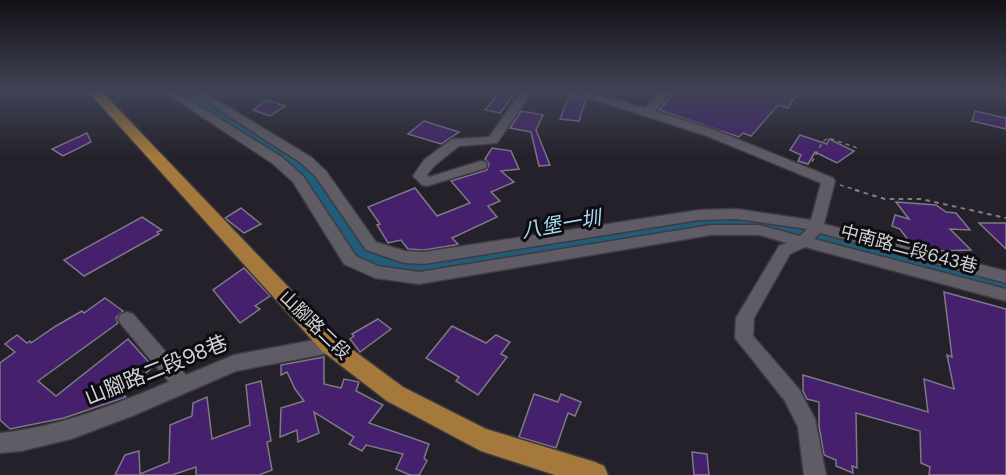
<svg xmlns="http://www.w3.org/2000/svg" width="1006" height="475" font-family="'DM Sans','Noto Sans TC',sans-serif">
<style>
.lines{fill:none;stroke-linecap:round;stroke-linejoin:round}
.canal{fill:#215d7a;fill-rule:evenodd}
.building{fill:#44206d;stroke:#7e7a85;stroke-width:1.5}
.minor-casing{stroke:#3d3b41;stroke-width:3}
.major-casing{stroke:#3d3b41;stroke-width:3}
.path-far1{stroke:#817f86;stroke-width:1.5;stroke-dasharray:4 4;stroke-linecap:butt}
.path{stroke:#817f86;stroke-width:2;stroke-dasharray:4.5 4.5;stroke-linecap:butt}
.minor{fill:#5f5c66;fill-rule:evenodd}
.major{fill:#a4793b;fill-rule:evenodd}
.labels{text-anchor:middle;dominant-baseline:central;stroke-width:6;stroke-linejoin:round;paint-order:stroke}
.street-label{font-size:18px;fill:#d2d1d7;stroke:#0d0c0f}
.water-label{font-size:20px;font-style:italic;fill:#a9daf5;stroke:#0d0c0f}
.near-street-label{font-size:21px;fill:#d2d1d7;stroke:#0d0c0f}
</style>
<rect width="100%" height="100%" fill="#24212a"/>
<g class="lines">
<!-- canal -->
<path class="canal" d="M178,91H190L303,162C325,186 354,241 378,254C397,265 422,261 442,260L696,217L759,219L1006,280V292L759,229L696,227L442,272C419,272 389,275 368,263C342,248 316,193 293,168Z"/>
</g>
<!-- building -->
<g class="building">
<path d="M501,91L515,93L500,113L485,110Z"/>
<path d="M675,91H766L776,93L777,91H799L788,108L778,105L751,136L743,133L739,137L659,110Z"/>
<path d="M570,94L586,99L579,121L560,119Z"/>
<path d="M266,100L285,106L270,116L253,110Z"/>
<path d="M521,111L543,115L536,130L550,165L539,166L531,132L510,128Z"/>
<path d="M975,111L1006,118V129L972,121Z"/>
<path d="M424,121L459,132L441,144L408,134Z"/>
<path d="M87,133L91,142L63,156L52,149Z"/>
<path d="M800,135L827,144L829,139L854,151L837,163L815,152L808,164L798,161L801,155L790,150Z"/>
<path d="M492,148L511,151L519,169L501,171L514,182L491,192L500,201L488,206L497,217L452,238L458,244L455,245L424,250L408,249L401,240L388,243L377,225L380,224L368,207L415,188L437,216L470,203L451,181L487,170L489,164L485,159Z"/>
<path d="M896,202L936,205L946,212L956,213L970,230L950,229L971,250L936,251L911,244L900,229L892,226L895,215L909,219Z"/>
<path d="M241,208L261,224L244,233L225,218Z"/>
<path d="M142,217L162,230L157,232L159,234L84,276L64,260Z"/>
<path d="M979,223H1006V249Z"/>
<path d="M244,268L270,296L255,306L260,309L240,323L213,290Z"/>
<path d="M944,292L1006,309V475H929L930,467L921,463L920,431L856,413L857,468L852,466L853,473L836,466V460L824,455L819,426V402L807,399L803,391V375L928,412L924,379L954,389L947,355L952,357Z"/>
<path d="M105,298L123,311L116,318L118,323L38,381L56,396L128,339L153,367L122,394L126,397L64,418L10,429L0,420V363L15,352L5,344L17,335L27,343L30,341L31,343L56,326L82,311L84,313Z"/>
<path d="M378,319L391,329L360,352L350,339L354,336L352,334Z"/>
<path d="M452,326L486,343L496,335L510,342L501,354L507,357L478,395L456,381L459,377L426,358Z"/>
<path d="M324,357V384L341,388L344,379L359,382L356,391L383,405L369,423L429,444L424,458L427,461L419,475H410L396,469L403,454L366,445L362,451L349,444L354,437L314,412L319,433L298,442L297,430L280,437L281,408L304,401L295,389L287,372L281,375V365Z"/>
<path d="M261,381L271,441L267,442L272,470L259,475H196V467L172,475H115L125,455L139,451L140,474L169,462L170,425L192,416L193,403L207,397L212,439L250,425L246,385Z"/>
<path d="M534,394L558,402L561,394L581,402L575,416L568,413L556,448L519,437Z"/>
<path d="M692,452L707,454L709,475H694Z"/>
</g>
<g class="lines">
<!-- minor casing -->
<g class="minor-casing">
<g id="minor">
<path d="M163,91H175L282,157L303,176L356,256L378,266L419,272L711,225H759L800,236L807,229L737,219L699,220L424,264L404,263L366,250L316,177L301,163L190,91H202L311,157L326,171L376,242L405,251L424,252L699,210L737,209L811,220L821,183L707,136L568,91H584L645,108L662,91H673L655,111L715,130L833,178L835,181L824,224L1006,271V283L820,233L814,239L1006,289V301L805,247L790,254L754,318L753,336L799,389L815,419L826,475H804L798,427L785,401L735,338L736,318L779,246L787,243L759,235H711L419,284L375,278L344,264L293,182L272,163Z"/>
<path d="M522,91H532L497,143L459,146L434,166L427,175L429,177L481,161L486,162L487,165L486,168L427,186L422,185L413,176L424,160L452,139L489,137Z"/>
<path d="M127,312L133,314L186,375L234,355L330,337L336,340L339,345L336,350L330,353L236,371L132,416L71,439L21,451L0,453V433C59,427 114,405 169,382L121,324L118,319L121,314Z"/>
</g>
</g>
<!-- major casing -->
<g class="major-casing">
<path id="major" d="M88,91H101L338,339L403,387L486,429L595,462L604,466L608,475H555L481,451L387,401L322,351Z"/>
</g>
<!-- path-far1 -->
<g class="path-far1">
<path d="M812,162L823,141L829,138L860,149"/>
<path d="M840,185L860,191"/>
</g>
<!-- path -->
<path class="path" d="M855,190L885,199H921L1006,218"/>
<!-- minor -->
<use href="#minor" class="minor"/>
<!-- major -->
<use href="#major" class="major"/>
</g>
<!-- sky -->
<linearGradient id="sky" x2="0" y2="1"><stop stop-color="#141217"/><stop offset="0.58" stop-color="#3f4355"/><stop offset="1" stop-color="#3f4355" stop-opacity="0"/></linearGradient>
<rect width="1006" height="157" fill="url(#sky)"/>
<g class="labels">
<!-- street labels -->
<g class="street-label">
<text transform="translate(909 249) rotate(15)">中南路二段643巷</text>
<text transform="translate(315 325) rotate(44)">山腳路二段</text>
</g>
<!-- water labels -->
<g class="water-label">
<text transform="translate(561 224) rotate(-10)">八堡一圳</text>
</g>
<!-- near-street labels -->
<g class="near-street-label">
<text transform="translate(156 370) rotate(-22)">山腳路二段98巷</text>
</g>
</g>
</svg>
